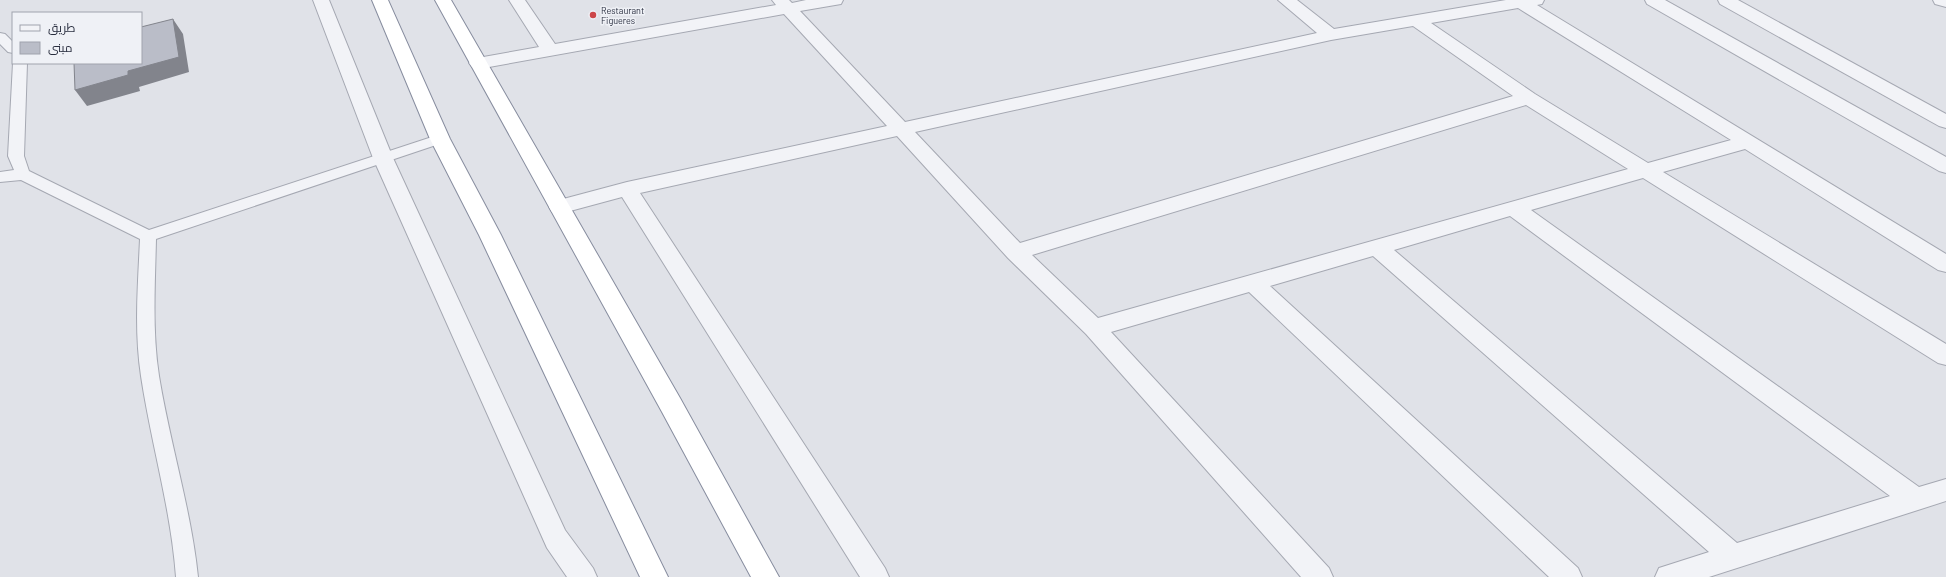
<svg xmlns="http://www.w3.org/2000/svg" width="1946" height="577" font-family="Barlow,Cairo,sans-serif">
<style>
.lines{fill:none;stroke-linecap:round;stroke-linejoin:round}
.lane-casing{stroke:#a5a8b2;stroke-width:2}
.street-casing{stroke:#a5a8b2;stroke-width:2}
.highway-casing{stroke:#878d9f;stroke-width:2}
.lane{fill:#f2f3f7;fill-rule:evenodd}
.street{fill:#f2f3f7;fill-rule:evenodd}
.highway{fill:#fff;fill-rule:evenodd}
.shaded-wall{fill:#82848c}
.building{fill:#babdc8;stroke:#82848c}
.poi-dot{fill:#cc4649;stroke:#eff1f6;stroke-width:1.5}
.labels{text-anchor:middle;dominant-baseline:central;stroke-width:3;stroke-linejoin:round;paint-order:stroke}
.far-poi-label{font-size:9px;fill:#292e3f;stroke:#eff1f6;text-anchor:start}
</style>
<rect width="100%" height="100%" fill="#e0e2e8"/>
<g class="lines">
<!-- lane casing -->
<g class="lane-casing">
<g id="lane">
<path d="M0,33L5,34L13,42V53L8,52L0,44Z"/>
<path d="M13,63H27L24,156L29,171L149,230L435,136L440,134L445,136L447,139L445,142L156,239C155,285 152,331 159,376C170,444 191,509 198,577H176C171,509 151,443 141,376C134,330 138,285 140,239L21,180L0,182V172L14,170L8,156Z"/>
</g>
</g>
<!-- street casing -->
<g class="street-casing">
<g id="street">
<path d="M313,0H329L393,158L565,530L593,568L597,577H567L547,548L373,158Z"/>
<path d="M509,0H525L555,44L776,5L772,0H789L792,3L806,0H843L841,4L800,11L905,122L1317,33L1278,0H1297L1334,29L1506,0H1544L1542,4L1537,5L1946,254V272L1938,270L1745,149L1663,172L1946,344V365L1938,363L1643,178L1531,210L1919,487L1946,479V501L1709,577H1655L1659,568L1709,552L1373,256L1270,286L1578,568L1582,577H1549L1249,292L1111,332L1329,568L1333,577H1301L1086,334L1008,258L897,136L640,193L885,568L889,577H860L622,197L559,214L552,212L549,207L552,202L627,182L887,126L784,14L478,69L472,67L469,63L472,59L539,47ZM1518,8L1731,140L1648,163L1535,94L1431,23ZM1413,26L1513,96L1020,243L915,132L1331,40ZM1526,105L1628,169L1098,318L1032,255ZM1510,216L1890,496L1737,543L1394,250Z"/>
<path d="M1645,0H1665L1946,157V173L1939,171L1647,4Z"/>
<path d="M1718,0H1738L1946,114V128L1939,126L1720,4Z"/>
<path d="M1933,0H1946V7L1935,4Z"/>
</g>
</g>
<!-- highway casing -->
<g class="highway-casing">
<g id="highway">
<path d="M372,0H388L450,139L501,235L668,577H640L479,235L430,139Z"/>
<path d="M435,0H451L680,398L779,577H751L662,412Z"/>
</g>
</g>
<!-- lane -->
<use href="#lane" class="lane"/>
<!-- street -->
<use href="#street" class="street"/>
<!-- highway -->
<use href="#highway" class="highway"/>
</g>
<!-- shaded-wall -->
<path class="shaded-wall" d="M173,19L183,34L189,72L139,87L140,91L87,106L75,90Z"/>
<!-- building -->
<path class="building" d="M173,19L179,57L128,71V75L75,90L74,63H141V27Z"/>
<!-- markers -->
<circle class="poi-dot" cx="593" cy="15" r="4"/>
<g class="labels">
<!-- far-poi labels -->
<g class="far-poi-label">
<text x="601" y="10">Restaurant<tspan x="601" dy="10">Figueres</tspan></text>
</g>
</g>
<!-- legend -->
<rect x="12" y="12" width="130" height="52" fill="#eff1f6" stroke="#a0a3ad"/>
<rect x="20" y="25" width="20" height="6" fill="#f2f3f7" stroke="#a0a3ad"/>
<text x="48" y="32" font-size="12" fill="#292e3f">طريق</text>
<rect x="20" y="42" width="20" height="12" fill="#babdc8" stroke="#a0a3ad"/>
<text x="48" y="52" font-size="12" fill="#292e3f">مبنى</text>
</svg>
